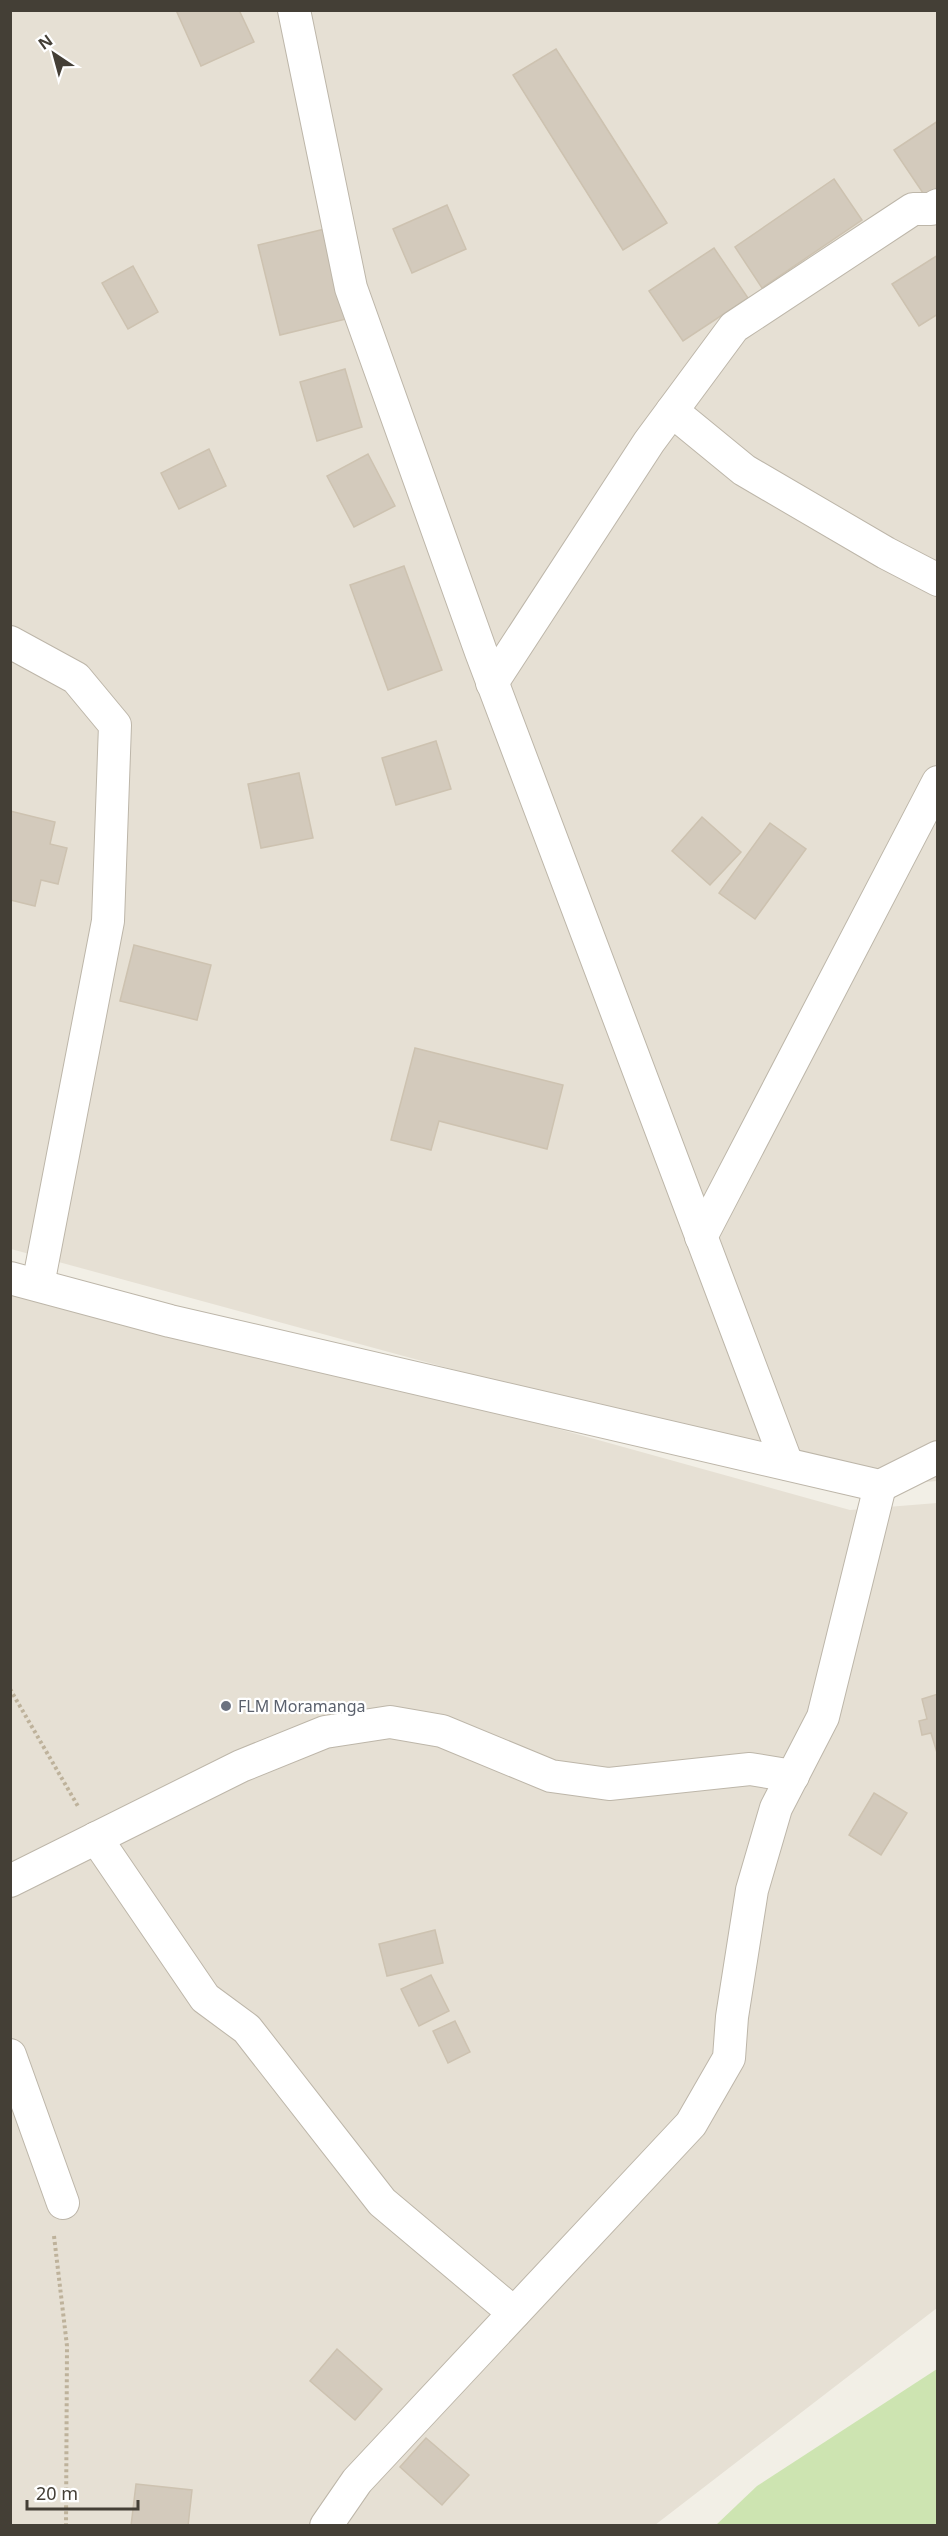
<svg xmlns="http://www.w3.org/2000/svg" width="948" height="2536" font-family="'Noto Sans',sans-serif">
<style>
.residential{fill:#e6e0d4}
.green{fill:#cde4b1}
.building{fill:#d3cabc;stroke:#cdc2b0;stroke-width:1.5}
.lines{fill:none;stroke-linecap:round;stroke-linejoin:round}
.street-casing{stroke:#bdb6a9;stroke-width:34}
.path{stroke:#beb29b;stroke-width:4;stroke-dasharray:3 3;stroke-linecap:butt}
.street{stroke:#fff;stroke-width:32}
.worship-dot{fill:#6b7280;stroke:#fff;stroke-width:2}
.labels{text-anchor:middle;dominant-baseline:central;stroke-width:4.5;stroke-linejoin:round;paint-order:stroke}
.worship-label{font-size:16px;fill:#5b616d;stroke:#fff;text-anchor:start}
</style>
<rect width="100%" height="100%" fill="#f2efe6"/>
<!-- residential -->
<g class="residential">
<path d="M10,11H937V1481L880,1486L11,1249Z"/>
<path d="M11,1283L170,1321L850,1510L937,1503V2308L655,2525L11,2526Z"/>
</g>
<!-- green -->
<path class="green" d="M937,2369V2525H716L757,2486Z"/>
<!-- building -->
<g class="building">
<path d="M176,10H239L254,42L201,66Z"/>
<path d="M556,49L667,223L623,250L513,75Z"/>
<path d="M938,121V188L925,196L894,150Z"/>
<path d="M834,179L862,220L762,288L735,247Z"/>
<path d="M447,205L466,249L412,273L393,229Z"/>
<path d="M325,229L346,319L280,335L258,245Z"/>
<path d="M714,248L748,298L683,341L649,291Z"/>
<path d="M938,255V314L919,326L892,284Z"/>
<path d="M133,266L158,312L128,329L102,283Z"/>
<path d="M345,369L362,427L317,441L300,382Z"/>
<path d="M209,449L226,486L179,509L161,473Z"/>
<path d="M368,454L395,506L354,527L327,476Z"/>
<path d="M404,566L442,670L388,690L350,585Z"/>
<path d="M436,741L451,789L396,805L382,758Z"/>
<path d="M299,773L313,838L261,848L248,784Z"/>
<path d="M10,811L55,822L50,844L67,848L58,884L41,880L35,906L10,900Z"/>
<path d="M702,817L741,852L710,885L672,851Z"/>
<path d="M770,823L806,849L755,919L719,893Z"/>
<path d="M134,945L211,965L197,1020L120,1001Z"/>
<path d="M415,1048L563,1085L547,1149L439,1121L431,1150L391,1140Z"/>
<path d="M938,1694V1756L931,1733L922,1735L919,1721L927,1719L922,1699Z"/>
<path d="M874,1793L907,1813L881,1855L849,1835Z"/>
<path d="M435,1930L443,1963L387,1976L379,1944Z"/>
<path d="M431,1975L449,2011L419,2026L401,1989Z"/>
<path d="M455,2021L470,2052L448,2063L433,2031Z"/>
<path d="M337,2349L382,2389L355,2420L310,2381Z"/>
<path d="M426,2438L469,2475L442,2505L400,2467Z"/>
<path d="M136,2484L192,2490L188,2526H131Z"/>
</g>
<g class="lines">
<!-- street casing -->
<g class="street-casing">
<g id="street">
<path d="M294,10L351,288L481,652L787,1464"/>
<path d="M672,411L744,470L886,553L938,580"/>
<path d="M10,642L76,678L115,725L108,921L38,1285"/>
<path d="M492,683L649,442L734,327L913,209H931L938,205"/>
<path d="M701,1237L938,782"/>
<path d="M10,1278L170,1321L880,1486L938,1457"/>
<path d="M96,1838L205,1998L247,2029L382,2202L514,2313"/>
<path d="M10,1881L241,1766L325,1732L390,1722L442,1731L551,1776L609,1784L750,1769L793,1776"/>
<path d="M10,2055L63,2203"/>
<path d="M326,2526L357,2481L691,2124L729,2058L732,2017L752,1890L776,1808L823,1717L880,1486"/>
</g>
</g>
<!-- path -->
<g class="path">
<path d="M10,1689L79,1808"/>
<path d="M54,2236L67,2346L66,2526"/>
</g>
<!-- street -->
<use href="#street" class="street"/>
</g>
<!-- markers -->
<circle class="worship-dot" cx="226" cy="1706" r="6"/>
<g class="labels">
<!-- worship labels -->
<g class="worship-label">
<text x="238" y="1706">FLM Moramanga</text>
</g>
</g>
<!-- border -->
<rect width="948" height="2536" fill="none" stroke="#443f36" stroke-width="24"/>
<!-- north arrow -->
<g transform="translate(54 54) rotate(324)" stroke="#ffffff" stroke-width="4.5" paint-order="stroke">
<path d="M0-4.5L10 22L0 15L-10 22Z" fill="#443f36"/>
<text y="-9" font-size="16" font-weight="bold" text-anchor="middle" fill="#443f36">N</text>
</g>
<!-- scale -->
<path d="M27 2500v9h111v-9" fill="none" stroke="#443f36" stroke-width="3"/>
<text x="36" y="2500" font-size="18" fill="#443f36" stroke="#ffffff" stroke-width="4.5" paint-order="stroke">20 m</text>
</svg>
